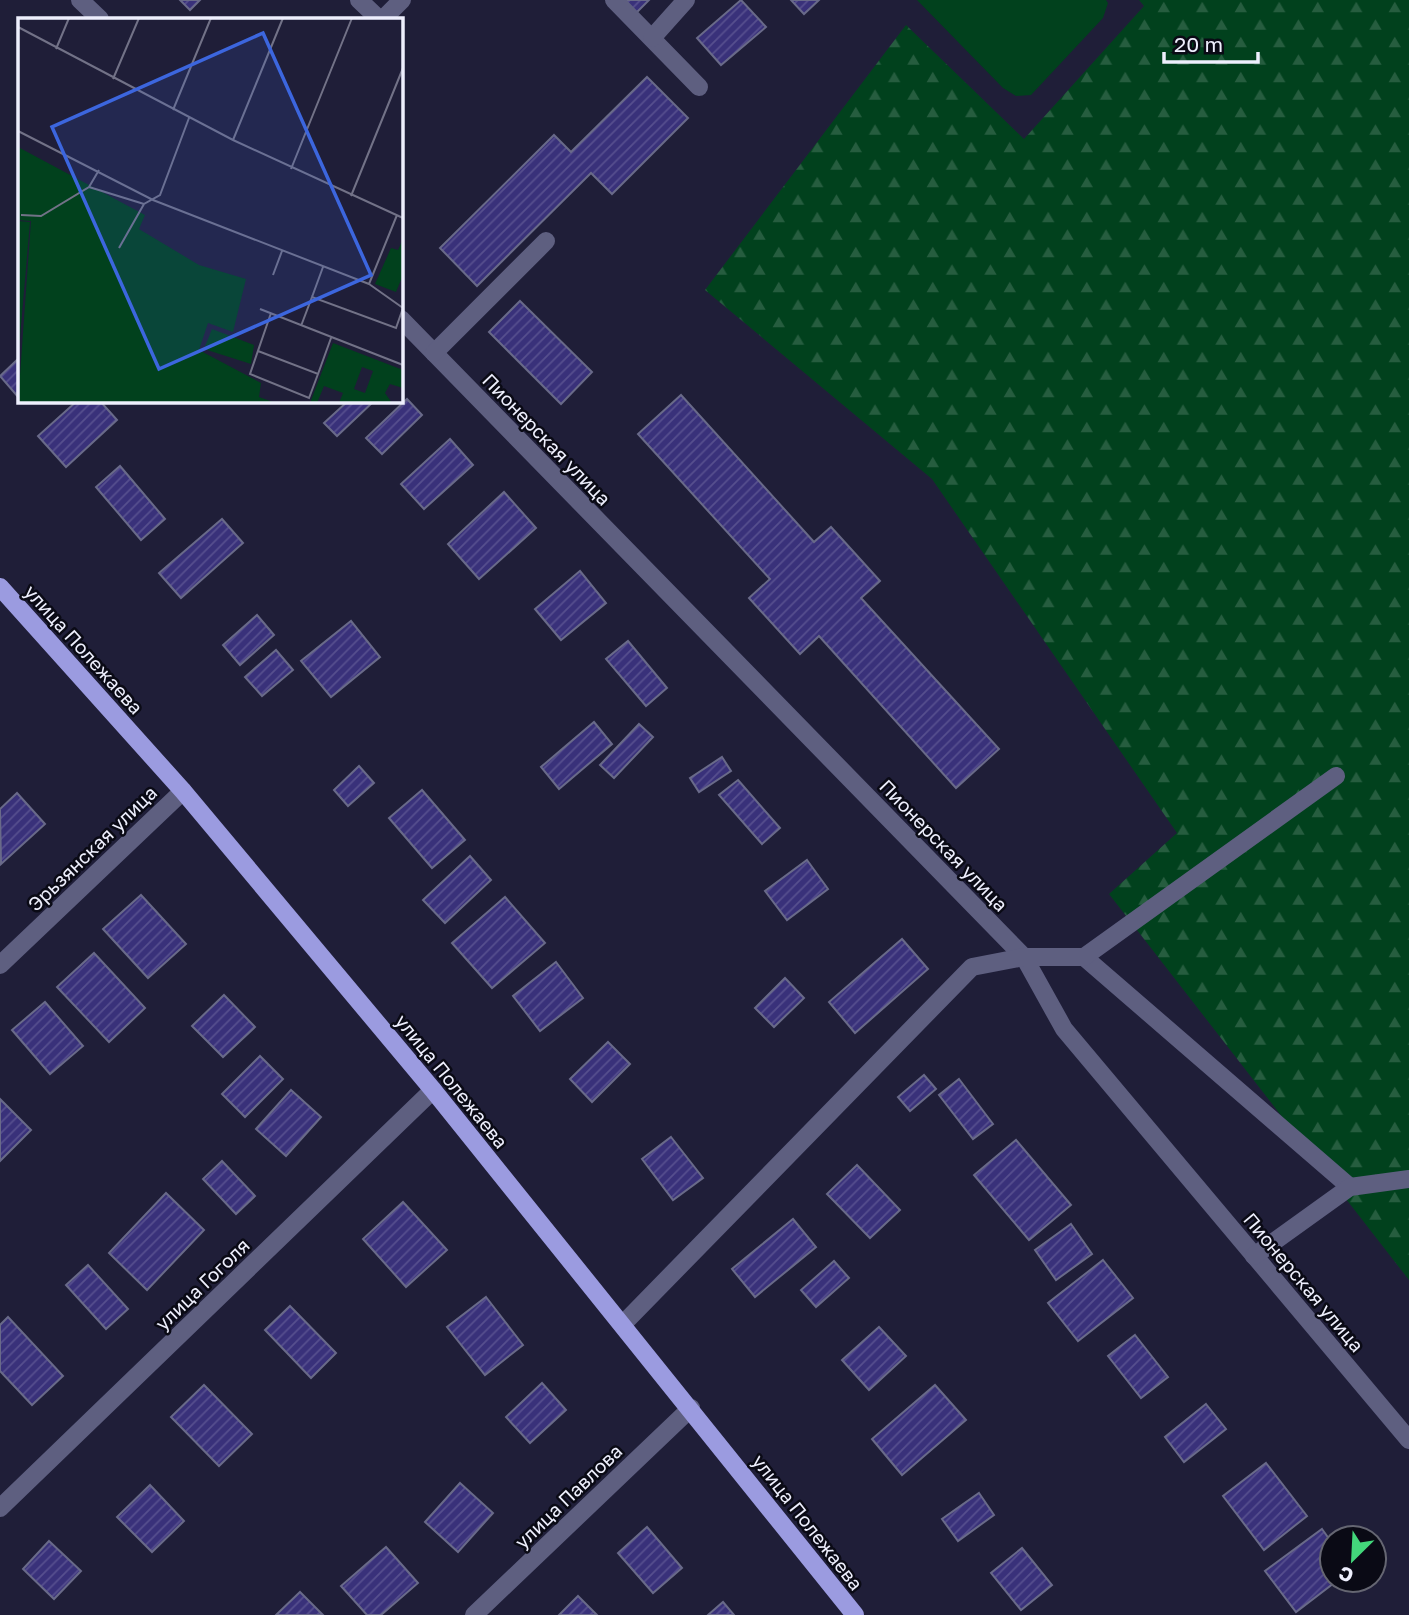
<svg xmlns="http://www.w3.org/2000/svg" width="1409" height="1615" font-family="'Golos Text',sans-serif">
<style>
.green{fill:#01411d}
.forest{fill:url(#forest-firs)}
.building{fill:url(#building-hatch);stroke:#696a89;stroke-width:2}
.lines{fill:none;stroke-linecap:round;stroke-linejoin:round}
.minor{stroke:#5e5f80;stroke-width:18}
.major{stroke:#9b9be0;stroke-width:18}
.labels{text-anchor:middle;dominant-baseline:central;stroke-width:5;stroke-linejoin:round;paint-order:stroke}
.street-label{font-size:19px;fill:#eeeffd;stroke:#0a0a15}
.inset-road{fill:none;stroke:#727287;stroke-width:2}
.view{fill:#3c66de;fill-opacity:0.15;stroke:#3c66de;stroke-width:3.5}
.inset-edge{fill:none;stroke:#eeeffd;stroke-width:3.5}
</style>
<defs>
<pattern id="forest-firs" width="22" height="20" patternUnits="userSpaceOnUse" patternTransform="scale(1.75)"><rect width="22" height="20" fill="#01411d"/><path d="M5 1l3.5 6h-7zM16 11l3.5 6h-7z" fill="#265d3f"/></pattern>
<pattern id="building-hatch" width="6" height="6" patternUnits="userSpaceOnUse" patternTransform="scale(1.75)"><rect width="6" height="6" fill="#39317a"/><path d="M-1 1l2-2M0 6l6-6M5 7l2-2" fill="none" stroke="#564f8e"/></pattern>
</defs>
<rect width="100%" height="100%" fill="#1f1e38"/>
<!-- green -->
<path class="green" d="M917,0H1106L1108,3L1103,18L1031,95L1016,96L1003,88Z"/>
<!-- forest -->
<path class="forest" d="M1139,0H1409V1280L1109,894L1177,833L932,479L705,290L906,25L1024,139L1144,6Z"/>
<!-- building -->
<g class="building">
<path d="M180,0H200L190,10Z"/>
<path d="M623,0H649L636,13Z"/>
<path d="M741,0L766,27L721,65L697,38Z"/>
<path d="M791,0H819L804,14Z"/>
<path d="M647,77L688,118L612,194L591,173L477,286L440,248L554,135L571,152Z"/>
<path d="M520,301L592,372L561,404L489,332Z"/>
<path d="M17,360L19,362V398L0,376Z"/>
<path d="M681,395L814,542L831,527L880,581L861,598L999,749L956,788L819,636L800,654L749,598L770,579L638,434Z"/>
<path d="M407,399L422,415L382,454L366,438Z"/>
<path d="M77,401H100L117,420L66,467L38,436Z"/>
<path d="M348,401H374L337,436L324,423Z"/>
<path d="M450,439L473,465L424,509L401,484Z"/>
<path d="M120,466L165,519L141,540L96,487Z"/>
<path d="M504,492L536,528L479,579L448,544Z"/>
<path d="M222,519L243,543L181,598L159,573Z"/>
<path d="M580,571L606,603L561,640L535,609Z"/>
<path d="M257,615L274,635L240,665L223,645Z"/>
<path d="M351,621L380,657L331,697L301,661Z"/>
<path d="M628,641L667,688L646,706L606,659Z"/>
<path d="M276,650L293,670L262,696L245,677Z"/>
<path d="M594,722L612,744L559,789L541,767Z"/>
<path d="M639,724L653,737L614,778L600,765Z"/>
<path d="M722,757L731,771L699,792L690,778Z"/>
<path d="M359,766L374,783L348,806L334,790Z"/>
<path d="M738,780L780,828L762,844L719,795Z"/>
<path d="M422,790L465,840L432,868L389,818Z"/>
<path d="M17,793L45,824L1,864L0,809Z"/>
<path d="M470,856L491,880L445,923L423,900Z"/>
<path d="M807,860L828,889L787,920L765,891Z"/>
<path d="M141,895L186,944L148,978L103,929Z"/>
<path d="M505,897L545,943L492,988L452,943Z"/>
<path d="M902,939L928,969L855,1033L829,1002Z"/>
<path d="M94,953L145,1008L109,1042L57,987Z"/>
<path d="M556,962L583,998L540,1031L513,996Z"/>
<path d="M785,978L804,998L774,1027L755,1008Z"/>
<path d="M224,995L255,1027L223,1057L192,1026Z"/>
<path d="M45,1002L83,1046L50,1074L12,1030Z"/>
<path d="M608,1042L630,1064L592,1102L570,1079Z"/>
<path d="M260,1056L283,1079L245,1117L222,1094Z"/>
<path d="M924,1075L936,1089L910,1111L898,1097Z"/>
<path d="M959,1079L993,1124L973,1139L939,1095Z"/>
<path d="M291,1090L321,1117L286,1156L256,1129Z"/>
<path d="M0,1099L31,1130L0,1161Z"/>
<path d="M671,1137L703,1178L673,1200L642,1159Z"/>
<path d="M1016,1140L1071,1205L1029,1240L974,1175Z"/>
<path d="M222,1161L255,1196L236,1214L203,1179Z"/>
<path d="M857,1165L900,1210L870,1238L827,1194Z"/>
<path d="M166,1193L204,1230L147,1290L109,1253Z"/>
<path d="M403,1202L447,1250L406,1287L363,1239Z"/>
<path d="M793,1219L816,1247L755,1297L732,1269Z"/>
<path d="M1071,1224L1092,1254L1056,1280L1035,1250Z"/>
<path d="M1103,1260L1133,1298L1078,1341L1048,1303Z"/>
<path d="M834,1261L849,1278L816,1307L801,1290Z"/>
<path d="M88,1265L128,1309L106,1329L66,1285Z"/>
<path d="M486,1297L523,1345L485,1375L447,1327Z"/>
<path d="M290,1306L336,1353L311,1378L265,1330Z"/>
<path d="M8,1317L63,1376L32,1405L0,1371V1325Z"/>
<path d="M879,1327L906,1356L869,1390L842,1360Z"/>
<path d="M1135,1335L1168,1377L1141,1398L1108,1356Z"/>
<path d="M542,1383L566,1410L530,1443L506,1417Z"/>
<path d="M204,1385L252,1434L219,1466L171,1417Z"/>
<path d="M935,1385L966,1420L902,1475L872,1439Z"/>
<path d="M1206,1404L1226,1429L1184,1462L1165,1437Z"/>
<path d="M1266,1463L1307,1516L1264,1550L1223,1496Z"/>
<path d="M460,1483L493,1513L458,1552L425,1522Z"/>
<path d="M150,1485L184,1521L152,1552L117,1517Z"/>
<path d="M979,1493L994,1515L958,1541L942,1519Z"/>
<path d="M647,1527L682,1568L653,1593L618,1553Z"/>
<path d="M1322,1529L1332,1543V1580H1338L1296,1612L1265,1571Z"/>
<path d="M49,1541L81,1571L54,1599L23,1569Z"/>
<path d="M386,1547L418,1583L381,1615H367L341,1586Z"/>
<path d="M1022,1548L1052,1585L1021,1610L991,1573Z"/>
<path d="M300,1592L323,1615H276Z"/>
<path d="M578,1596L597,1615H559Z"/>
<path d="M723,1602L734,1615H708Z"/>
</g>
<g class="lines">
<!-- minor -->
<g class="minor">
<path d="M80,0L100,19"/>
<path d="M359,0L379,19"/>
<path d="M614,0L699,87"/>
<path d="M383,19L402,0"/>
<path d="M652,38L686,0"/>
<path d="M401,319L1024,957L1064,1029L1409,1440"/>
<path d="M434,353L546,241"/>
<path d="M1084,957L1350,1187"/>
<path d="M0,965L183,791"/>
<path d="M1254,1256L1350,1187L1409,1179"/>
<path d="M623,1324L972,967L1024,957H1084L1336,776"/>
<path d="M0,1508L433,1090"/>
<path d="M474,1615L691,1408"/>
</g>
<!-- major -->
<path class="major" d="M0,587L183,791L433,1090L855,1615"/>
</g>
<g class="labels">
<!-- street labels -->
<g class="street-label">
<text transform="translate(547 439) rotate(46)">Пионерская улица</text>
<text transform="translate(84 649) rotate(48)">улица Полежаева</text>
<text transform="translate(944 845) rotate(46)">Пионерская улица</text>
<text transform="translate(92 848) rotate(-44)">Эрьзянская улица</text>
<text transform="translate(452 1081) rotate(51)">улица Полежаева</text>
<text transform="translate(1304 1282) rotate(50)">Пионерская улица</text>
<text transform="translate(202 1284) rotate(-44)">улица Гоголя</text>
<text transform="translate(568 1496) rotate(-44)">улица Павлова</text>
<text transform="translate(808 1522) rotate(52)">улица Полежаева</text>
</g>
</g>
<!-- overview -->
<g transform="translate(18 18)">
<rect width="385" height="385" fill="#1f1e38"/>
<path d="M0,203L12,204L0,342L1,289ZM194,311L236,327L233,346L186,331Z" fill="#01411d"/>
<path d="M0,129L127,197L121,211L181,247L228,261L215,314L190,305L181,332L243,365L241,379L258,385H0L13,203L0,202ZM385,221V257L378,274L357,266L373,230L380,232ZM315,325L385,352V370L372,366L367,375L374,385H321L325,375L306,368L299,385H292ZM344,349L355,353L347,375L336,371Z" fill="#01411d" fill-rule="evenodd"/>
<path class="inset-road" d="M0,9L215,122L385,200M38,31L51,0M95,61L121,0M155,92L193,0M0,113L135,182L351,266M215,122L265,0M273,151L334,0M71,169L126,186M333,178L385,50M3,197L23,198L71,169L81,152M379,197L351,266L385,290M101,230L126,186L142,177L171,100M255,257L264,233M294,279L305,249M242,291L385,347M253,295L232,356L291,380L300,356M283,308L294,279L378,310L385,290M240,333L300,356L313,320"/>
<path class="view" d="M245,15L353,257L141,351L34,109Z"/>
<rect width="385" height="385" class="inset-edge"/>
</g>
<!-- north arrow -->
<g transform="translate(1353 1559) rotate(204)"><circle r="33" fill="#0a0a15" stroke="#656672" stroke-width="2"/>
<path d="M0-5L12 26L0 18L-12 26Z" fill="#43d77b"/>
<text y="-10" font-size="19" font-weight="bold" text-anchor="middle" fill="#eeeffd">С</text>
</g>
<!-- scale -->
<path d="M1164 52v10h94v-10" fill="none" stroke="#eeeffd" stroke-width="3.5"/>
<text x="1174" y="52" font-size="21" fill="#eeeffd" stroke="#0a0a15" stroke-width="5" paint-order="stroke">20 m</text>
</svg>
